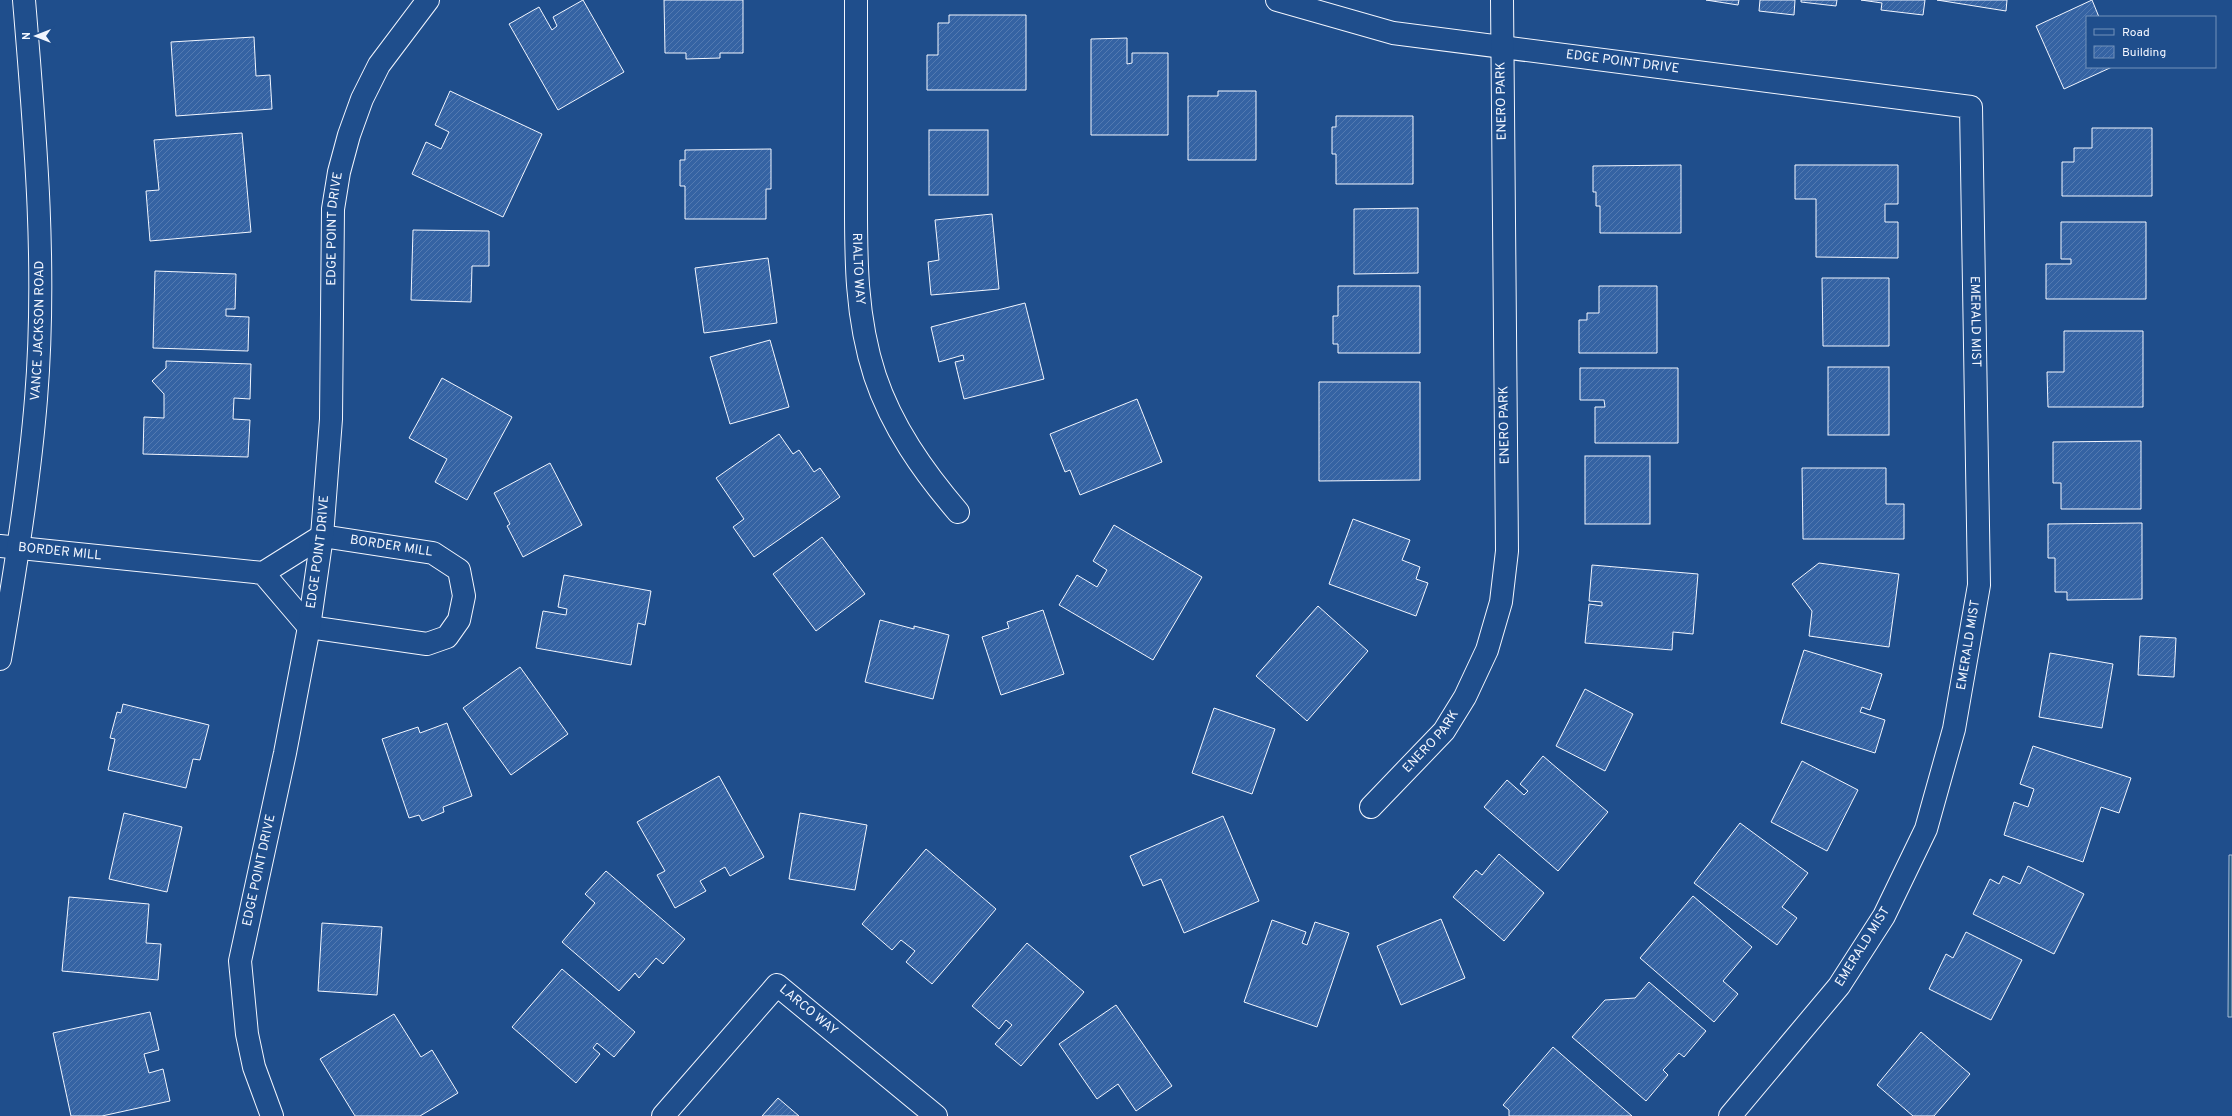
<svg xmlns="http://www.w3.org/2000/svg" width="2232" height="1116" font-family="Overpass,sans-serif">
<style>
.green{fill:#245a82;stroke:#a8bbd7}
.building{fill:url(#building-hatch);stroke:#f2f6ff}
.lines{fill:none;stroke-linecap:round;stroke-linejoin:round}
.street-casing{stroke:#f2f6ff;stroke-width:24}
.secondary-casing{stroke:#f2f6ff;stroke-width:24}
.street{stroke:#1f4e8c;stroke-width:22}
.secondary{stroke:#1f4e8c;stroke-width:22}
.labels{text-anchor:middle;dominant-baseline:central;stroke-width:3;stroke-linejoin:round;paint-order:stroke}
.street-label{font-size:13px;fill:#f2f6ff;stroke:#1f4e8c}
</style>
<defs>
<pattern id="building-hatch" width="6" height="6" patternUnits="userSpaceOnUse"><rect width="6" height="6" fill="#3563a3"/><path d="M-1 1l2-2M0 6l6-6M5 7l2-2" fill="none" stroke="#537ab1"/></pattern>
</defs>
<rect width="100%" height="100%" fill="#1f4e8c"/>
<!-- green -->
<path class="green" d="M2229,855H2232V1017H2228Z"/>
<!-- building -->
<g class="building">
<path d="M583,0L624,72L558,110L509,24L539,7L552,30L557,26L553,17Z"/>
<path d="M664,0H743V53H720V58L686,59V53H665Z"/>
<path d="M1706,0H1739L1738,5Z"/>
<path d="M1760,0H1795L1794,15L1759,11Z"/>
<path d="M1801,0H1837L1836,6L1801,2Z"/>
<path d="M1861,0H1925L1923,15L1881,10L1882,3Z"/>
<path d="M1937,0H2007L2006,11Z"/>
<path d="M2092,0L2099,17H2087V67H2112L2064,89L2036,26Z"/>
<path d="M949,15H1026V90H927V55H938V23H949Z"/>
<path d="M254,37L256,76L270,75L272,109L176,116L171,42Z"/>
<path d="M1127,38V64L1132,63V53H1168V135H1091V39Z"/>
<path d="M450,91L542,134L503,217L412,174L426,142L441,149L449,132L435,125Z"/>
<path d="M1218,91H1256V160H1188V96H1218Z"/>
<path d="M1336,116H1413V184H1336V154H1332V127H1336Z"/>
<path d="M2092,128H2152V196H2062V162H2074V148H2092Z"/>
<rect x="929" y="130" width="59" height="65"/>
<path d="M242,133L251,232L150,241L146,191L159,190L154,140Z"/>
<path d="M771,149V189H766V219H685V186H680V160H685V150Z"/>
<path d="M1681,165V233H1600V206H1596V192H1593V166Z"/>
<path d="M1795,165H1898V204H1885V222H1898V258L1816,257V199H1795Z"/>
<path d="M1418,208V273L1354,274V209Z"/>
<path d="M992,214L999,289L931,295L928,262L939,260L935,220Z"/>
<path d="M2061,222H2146V299H2046V264H2071V259H2061Z"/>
<path d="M413,230L489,231V266H472L471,302L411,300Z"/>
<path d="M768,258L777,323L704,333L695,268Z"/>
<path d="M155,271L236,274L235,309H226V316L249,317L248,351L153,348Z"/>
<path d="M1822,278H1889V346H1823Z"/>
<path d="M1338,286H1420V353H1338V344H1333V316H1338Z"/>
<path d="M1599,286H1657V353H1579V320H1587V313H1599Z"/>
<path d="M1025,303L1044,379L964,399L955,362L964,360L963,355L939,362L931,327Z"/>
<path d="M2064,331H2143V407H2048L2047,372H2064Z"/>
<path d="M770,340L789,407L730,424L710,357Z"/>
<path d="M166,361L251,364L250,399L234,398L233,419L250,420L248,457L143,454L144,417L164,418V394L152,381L166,368Z"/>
<rect x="1828" y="367" width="61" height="68"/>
<path d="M1580,368H1678V443H1595V407H1605L1604,400H1580Z"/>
<path d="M442,378L512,417L467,500L435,482L447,459L409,438Z"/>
<path d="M1319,382H1420V480L1319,481Z"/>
<path d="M1137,399L1162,462L1080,495L1070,470L1065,472L1050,434Z"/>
<path d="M779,434L793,454L799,450L814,472L820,468L840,497L754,557L733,527L744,519L716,478Z"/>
<path d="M2141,441V509H2061V483H2053V442Z"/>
<rect x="1585" y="456" width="65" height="68"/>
<path d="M550,463L582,525L523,557L507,526L510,524L494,493Z"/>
<path d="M1802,468H1886V504H1904V539H1803Z"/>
<path d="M1353,519L1410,540L1402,560L1420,567L1416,579L1428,583L1416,616L1329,584Z"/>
<path d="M2142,523V599L2067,600V592H2055V558H2048V524Z"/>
<path d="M1114,525L1202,577L1153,660L1059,605L1077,575L1097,587L1107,570L1093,561Z"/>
<path d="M822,537L865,594L816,631L773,574Z"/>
<path d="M1819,563L1899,574L1889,647L1809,636L1812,611L1792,584Z"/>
<path d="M1592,565L1698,574L1693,634L1673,632L1672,650L1585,643L1589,604L1602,606V602L1589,601Z"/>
<path d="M564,575L651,591L645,625L638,623L631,665L536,648L543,611L566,615L567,609L558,607Z"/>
<path d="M1318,606L1368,651L1307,721L1256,676Z"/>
<path d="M1043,610L1064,674L1001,695L982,637L1009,628L1007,622Z"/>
<path d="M880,620L914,629V626L949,635L933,699L865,682Z"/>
<path d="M2140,636L2176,638L2174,677L2138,675Z"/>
<path d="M1804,650L1882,674L1870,710L1862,707L1860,712L1885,720L1875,753L1781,723Z"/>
<path d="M2050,653L2113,664L2102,728L2039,717Z"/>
<path d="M520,667L568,734L511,775L463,708Z"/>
<path d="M1585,689L1633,714L1605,771L1556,746Z"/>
<path d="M123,704L209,725L200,760L193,759L186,788L108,770L115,739L110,738L117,712L121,713Z"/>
<path d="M1214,708L1275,729L1252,794L1192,773Z"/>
<path d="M447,723L472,796L443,807L444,812L422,821L419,815L409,818L382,739L418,727L420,733Z"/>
<path d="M2033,746L2131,778L2119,813L2101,807L2083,862L2004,835L2014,802L2028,807L2034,789L2020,784Z"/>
<path d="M1543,756L1608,812L1558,871L1484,807L1507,780L1524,795L1528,791L1520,784Z"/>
<path d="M1802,761L1858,790L1827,851L1771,822Z"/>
<path d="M719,776L764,857L730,876L725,867L700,881L706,891L675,908L657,875L665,871L637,822Z"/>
<path d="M124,813L182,827L167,892L109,879Z"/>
<path d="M800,813L867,825L855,890L789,879Z"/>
<path d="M1223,816L1259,901L1184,933L1161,879L1143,886L1130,856Z"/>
<path d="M1740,823L1808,873L1782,907L1797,918L1777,945L1694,883Z"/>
<path d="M926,849L996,909L932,984L906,962L915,951L901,940L892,950L862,924Z"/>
<path d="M1499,854L1544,893L1504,941L1453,897L1476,870L1482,875Z"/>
<path d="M2028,866L2084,894L2054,954L1973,914L1990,879L1999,884L2003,876L2020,884Z"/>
<path d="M606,871L685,939L663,964L656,958L639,978L635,973L619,991L562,942L595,903L585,894Z"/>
<path d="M1693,896L1752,947L1723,981L1738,994L1714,1022L1640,958Z"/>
<path d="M69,897L149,904L146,943L161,944L158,980L62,971Z"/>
<path d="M1441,919L1465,978L1401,1005L1377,946Z"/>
<path d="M1272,920L1306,932L1302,943L1307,945L1315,922L1349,933L1317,1027L1244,1002Z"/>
<path d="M322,923L382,927L377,995L318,991Z"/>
<path d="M1966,932L2022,960L1991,1020L1929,989L1946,954L1953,958Z"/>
<path d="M1027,943L1084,992L1021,1066L995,1044L1012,1025L1006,1020L999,1029L972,1006Z"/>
<path d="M562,969L635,1032L614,1057L597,1043L593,1048L600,1054L576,1083L512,1027Z"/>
<path d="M1649,982L1706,1031L1684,1057L1679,1053L1663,1070L1668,1075L1646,1101L1572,1037L1605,1000L1635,998Z"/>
<path d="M1116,1005L1172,1086L1136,1111L1118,1084L1097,1099L1059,1044Z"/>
<path d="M150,1012L159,1050L144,1054L149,1073L163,1069L170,1101L102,1116H71L53,1033Z"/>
<path d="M394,1014L421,1057L432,1050L458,1093L420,1116H355L320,1059Z"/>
<path d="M1921,1032L1970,1074L1934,1116H1913L1877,1085Z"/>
<path d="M1553,1047L1632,1116H1509V1110L1503,1105Z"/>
<path d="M778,1098L799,1116H762Z"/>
</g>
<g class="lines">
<!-- street casing -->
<g class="street-casing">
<g id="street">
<path id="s1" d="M856,0C856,60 856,121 856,181C856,248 854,312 875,376C892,427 923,471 958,512"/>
<path id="s2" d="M1277,0L1393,33L1971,107L1979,585L1954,729L1926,829L1884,916L1839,986L1730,1116"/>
<path id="s3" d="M0,546L263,573L322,536L433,553L459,570L464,596L459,620L447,637L427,644L309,627L263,573"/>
<path id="s4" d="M1371,807L1444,731L1465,697L1487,650L1501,602L1507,551L1502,0"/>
<path id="s5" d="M272,1116L254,1067L247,1034L240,961L285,753L309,627L322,536L331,419L333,209L339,172L349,135L362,99L379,65L428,0"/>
<path id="s6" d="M663,1116L777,985L936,1116"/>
</g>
</g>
<!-- secondary casing -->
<g class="secondary-casing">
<g id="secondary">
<path id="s7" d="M0,659C15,573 29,486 36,399C47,266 35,132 24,0"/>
</g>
</g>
<!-- street -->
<use href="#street" class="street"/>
<!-- secondary -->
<use href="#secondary" class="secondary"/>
</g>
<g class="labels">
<!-- street labels -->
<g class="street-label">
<text stroke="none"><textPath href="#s2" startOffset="352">EDGE POINT DRIVE</textPath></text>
<text transform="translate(1502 101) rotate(-91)">ENERO PARK</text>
<text stroke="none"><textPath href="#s5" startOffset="900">EDGE POINT DRIVE</textPath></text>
<text stroke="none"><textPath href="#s1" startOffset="269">RIALTO WAY</textPath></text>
<text stroke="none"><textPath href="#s2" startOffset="918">EMERALD MIST</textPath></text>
<text stroke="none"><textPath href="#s7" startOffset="331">VANCE JACKSON ROAD</textPath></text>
<text transform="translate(1505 425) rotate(-91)">ENERO PARK</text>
<text stroke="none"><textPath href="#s3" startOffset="404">BORDER MILL</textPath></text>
<text stroke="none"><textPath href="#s5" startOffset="576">EDGE POINT DRIVE</textPath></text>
<text stroke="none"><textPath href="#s3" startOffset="60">BORDER MILL</textPath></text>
<text transform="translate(1969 645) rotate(-81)">EMERALD MIST</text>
<text stroke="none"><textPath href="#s4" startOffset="89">ENERO PARK</textPath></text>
<text stroke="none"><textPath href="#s5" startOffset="252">EDGE POINT DRIVE</textPath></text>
<text transform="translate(1863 947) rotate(-58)">EMERALD MIST</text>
<text stroke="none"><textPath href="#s6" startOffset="214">LARCO WAY</textPath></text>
</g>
</g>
<!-- legend -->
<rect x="2086" y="16" width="130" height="52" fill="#1f4e8c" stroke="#7391ba"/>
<rect x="2094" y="29" width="20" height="6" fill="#1f4e8c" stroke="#7391ba"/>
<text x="2122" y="36" font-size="12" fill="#f2f6ff">Road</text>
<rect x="2094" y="46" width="20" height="12" fill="url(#building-hatch)" stroke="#7391ba"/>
<text x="2122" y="56" font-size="12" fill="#f2f6ff">Building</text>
<!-- north arrow -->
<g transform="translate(36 36) rotate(270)" stroke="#1f4e8c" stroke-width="3" paint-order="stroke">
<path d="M0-3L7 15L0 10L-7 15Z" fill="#f2f6ff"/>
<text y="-6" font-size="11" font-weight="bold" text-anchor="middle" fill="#f2f6ff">N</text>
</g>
</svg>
